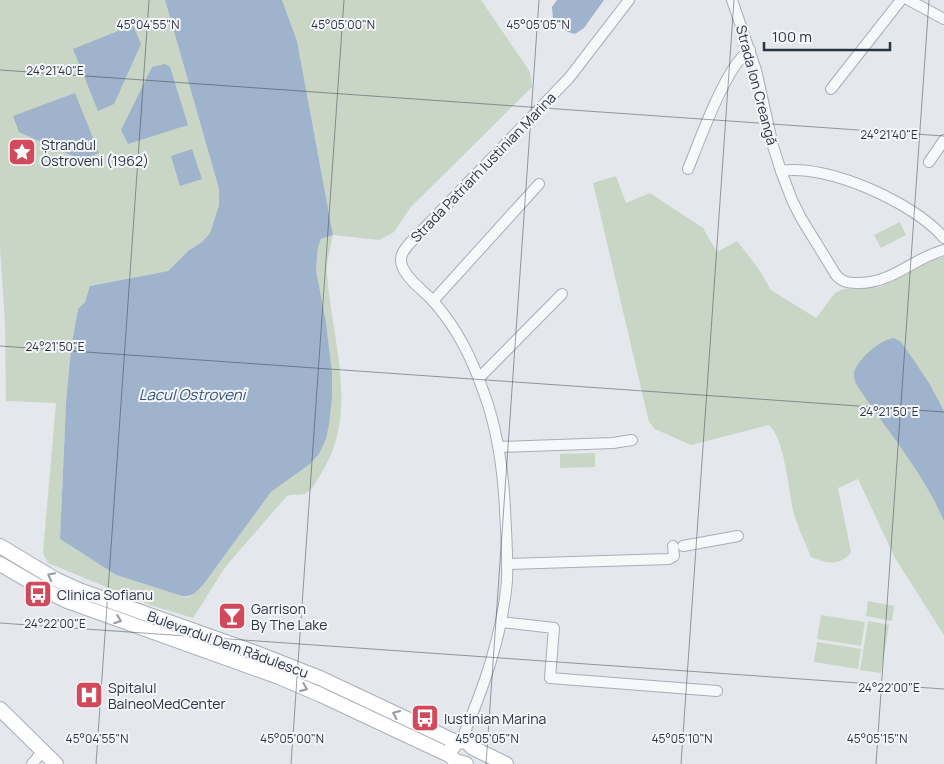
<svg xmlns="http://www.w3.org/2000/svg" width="944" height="764" font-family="Manrope,sans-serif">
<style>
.green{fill:#c9d6c5}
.water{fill:#9fb4cc}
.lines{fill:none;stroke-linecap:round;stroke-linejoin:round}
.street-casing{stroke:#a9aeb7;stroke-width:12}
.secondary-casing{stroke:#a9aeb7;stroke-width:16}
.street{stroke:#f7f8fa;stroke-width:10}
.secondary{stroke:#fff;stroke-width:14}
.oneway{stroke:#959aa2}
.ticks{fill:none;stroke:#2b3445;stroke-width:1;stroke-opacity:0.45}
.labels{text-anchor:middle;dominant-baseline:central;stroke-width:4;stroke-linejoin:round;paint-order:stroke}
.street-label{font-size:14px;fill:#2b3445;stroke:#f4f6f9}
.poi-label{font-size:14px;fill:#2b3445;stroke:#f4f6f9;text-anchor:start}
.water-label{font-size:15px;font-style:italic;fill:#34527a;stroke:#f4f6f9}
.ticks-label{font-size:12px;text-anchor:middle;fill:#2b3445;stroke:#f4f6f9;stroke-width:4;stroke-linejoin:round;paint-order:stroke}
</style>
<rect width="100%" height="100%" fill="#e4e7ec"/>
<!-- green -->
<g class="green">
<path d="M0,0H165L219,189V205L210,233L202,242L188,251L168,271L91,286L85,302L78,309L71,348L66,403L60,539L116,575L182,596L189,597L203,585L271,492L310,464L319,454L325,439L332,373L326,322L316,270L318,247L321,239L333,235L297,41L282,0H481L530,72L532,87L410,208L394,232L379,240L333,235C331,247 326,261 327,273C331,338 360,411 322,472C318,478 314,487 309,491C303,497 294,493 287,496L226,566L193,618L150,605L48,563L43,553L56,403L6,401L5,325L0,246Z"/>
<path d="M616,176L626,203L650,193L703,228L717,252L737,241L758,268L771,290L816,318L835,293L843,289L880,287L935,259L944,257V635L895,558L858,479L838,488L851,552C841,567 825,563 811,557C805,542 797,526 793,510C788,488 785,440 769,425L691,445L655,429L649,422L593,183Z"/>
<path d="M900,222L906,235L881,248L874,235Z"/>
<path d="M595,453V467L560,468V454Z"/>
<path d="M868,601L894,606L892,621L866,616Z"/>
<path d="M821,615L865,622L861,646L817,639Z"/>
<path d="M868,621L889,625L881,673L860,670Z"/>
<path d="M817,642L861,649L858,669L814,662Z"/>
</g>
<!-- water -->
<g class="water">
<path d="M165,0H282L297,41L333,235L321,239L318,247L316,270L326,322L332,373V398L329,424L326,439L319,454L310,464L271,492L203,585C196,592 193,597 182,596L116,575L60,539L66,403L71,348L78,309L85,302L90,286L168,271L188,251L202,242L210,233L219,205V189Z"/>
<path d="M557,0H604L584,28L575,34L568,32L553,19L552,7Z"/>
<path d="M133,25L141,44L114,104L98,111L73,49Z"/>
<path d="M165,64L170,67L188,125L128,144L121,130L152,67Z"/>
<path d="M75,93L99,153L82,160L19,132L13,116Z"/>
<path d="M192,149L202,179L180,186L171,156Z"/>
<path d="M894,338L901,342L913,359L929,383L944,411V521C924,473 884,427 856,384C855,381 854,378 854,375C854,361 881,339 894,338Z"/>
</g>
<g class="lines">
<!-- street casing -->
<g class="street-casing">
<g id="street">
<path d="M732,0L756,70L773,146L781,171L792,200L801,218L836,275C842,282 848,283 857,283C892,284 913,258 944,250"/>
<path d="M909,0L944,19"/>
<path d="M831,89L901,0"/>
<path d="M929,162L944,140"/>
<path d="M688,169C700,140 726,65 750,50"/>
<path d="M781,171C826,163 915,203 944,238"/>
<path d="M433,301L539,184"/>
<path d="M479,378L562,294"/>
<path d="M499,447L613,443L632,440"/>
<path d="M683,546L738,536"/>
<path d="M507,564L669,559L674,556L673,546"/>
<path d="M501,622L554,628L550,678L717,691"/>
<path d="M461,741C483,690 502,637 507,581C508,557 506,533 505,509C503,469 498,431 484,393C472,359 458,329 433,301C424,291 408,280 403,268C398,258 403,251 409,244L569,78L629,0"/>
<path d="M32,764L43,751"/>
</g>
</g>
<!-- secondary casing -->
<g class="secondary-casing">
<g id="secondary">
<path d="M0,546L55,579L79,590L251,651L320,678L456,742"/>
<path d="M0,564L41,588L67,601L279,677L321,695L451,756L455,761L466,764"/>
<path d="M0,709L56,764"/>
<path d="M452,748L456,742L466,741L473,748L506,764"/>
</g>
</g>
<!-- street -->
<use href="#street" class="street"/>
<!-- secondary -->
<use href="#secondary" class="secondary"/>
</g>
<!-- one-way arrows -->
<defs><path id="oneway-chevron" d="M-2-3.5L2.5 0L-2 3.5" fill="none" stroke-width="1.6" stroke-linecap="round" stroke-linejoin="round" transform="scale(1.25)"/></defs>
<g class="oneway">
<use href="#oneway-chevron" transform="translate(51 576) rotate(-152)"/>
<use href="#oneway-chevron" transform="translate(118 620) rotate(20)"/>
<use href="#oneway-chevron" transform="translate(304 688) rotate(23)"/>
<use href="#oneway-chevron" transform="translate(396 714) rotate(-155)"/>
</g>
<!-- ticks -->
<path class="ticks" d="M0,70L944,136M0,346L944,412M0,623L944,689M96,764L149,0M291,764L344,0M486,764L539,0M681,764L734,0M876,764L929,0"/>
<!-- icons -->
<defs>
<g id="sight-square" transform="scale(1.4375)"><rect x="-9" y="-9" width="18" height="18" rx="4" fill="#d1495b" stroke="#f4f6f9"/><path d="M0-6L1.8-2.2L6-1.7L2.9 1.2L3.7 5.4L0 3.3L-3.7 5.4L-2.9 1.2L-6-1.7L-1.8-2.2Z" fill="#fff"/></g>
<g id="bus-square" transform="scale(1.4375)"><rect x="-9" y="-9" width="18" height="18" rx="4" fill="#d1495b" stroke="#f4f6f9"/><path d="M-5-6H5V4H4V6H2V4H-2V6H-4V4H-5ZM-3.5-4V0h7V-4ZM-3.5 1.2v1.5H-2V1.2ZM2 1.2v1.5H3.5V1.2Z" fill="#fff"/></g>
<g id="bar-square" transform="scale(1.4375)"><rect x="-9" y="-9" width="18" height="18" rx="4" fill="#d1495b" stroke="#f4f6f9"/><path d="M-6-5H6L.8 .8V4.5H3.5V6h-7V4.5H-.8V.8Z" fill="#fff"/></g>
<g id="hospital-square" transform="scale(1.4375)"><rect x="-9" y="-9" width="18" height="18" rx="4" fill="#d1495b" stroke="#f4f6f9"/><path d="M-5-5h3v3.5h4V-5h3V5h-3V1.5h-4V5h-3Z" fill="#fff"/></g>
</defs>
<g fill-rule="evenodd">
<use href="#sight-square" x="22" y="152"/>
<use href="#bus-square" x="38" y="594"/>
<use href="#bar-square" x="232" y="616"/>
<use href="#hospital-square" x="89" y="695"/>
<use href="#bus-square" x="425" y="718"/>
</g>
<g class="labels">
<!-- street labels -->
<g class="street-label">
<text transform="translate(757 85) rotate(75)">Strada Ion Creangă</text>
<text transform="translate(483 167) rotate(-46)">Strada Patriarh Iustinian Marina</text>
<text transform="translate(228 644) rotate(20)">Bulevardul Dem Rădulescu</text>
</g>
<!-- poi labels -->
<g class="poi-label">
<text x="41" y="144">Ștrandul<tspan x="41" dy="16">Ostroveni (1962)</tspan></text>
<text x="57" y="594">Clinica Sofianu</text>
<text x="251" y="608">Garrison<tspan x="251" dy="16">By The Lake</tspan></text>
<text x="108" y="687">Spitalul<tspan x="108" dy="16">BalneoMedCenter</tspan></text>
<text x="444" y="718">Iustinian Marina</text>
</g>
<!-- water labels -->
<g class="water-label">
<text x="192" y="394">Lacul Ostroveni</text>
</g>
</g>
<g class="ticks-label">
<text x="538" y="29">45°05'05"N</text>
<text x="148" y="29">45°04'55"N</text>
<text x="343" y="29">45°05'00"N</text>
<text x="55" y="75">24°21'40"E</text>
<text x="889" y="139">24°21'40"E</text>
<text x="55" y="351">24°21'50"E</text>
<text x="889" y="416">24°21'50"E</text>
<text x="55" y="628">24°22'00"E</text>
<text x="889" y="692">24°22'00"E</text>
<text x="97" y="743">45°04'55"N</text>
<text x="292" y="743">45°05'00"N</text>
<text x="487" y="743">45°05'05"N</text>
<text x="682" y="743">45°05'10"N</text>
<text x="877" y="743">45°05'15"N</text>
</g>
<!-- scale -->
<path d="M764 42v8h126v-8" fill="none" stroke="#2b3445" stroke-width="2.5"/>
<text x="772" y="42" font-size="15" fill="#2b3445" stroke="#f4f6f9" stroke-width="4" paint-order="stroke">100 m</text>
</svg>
